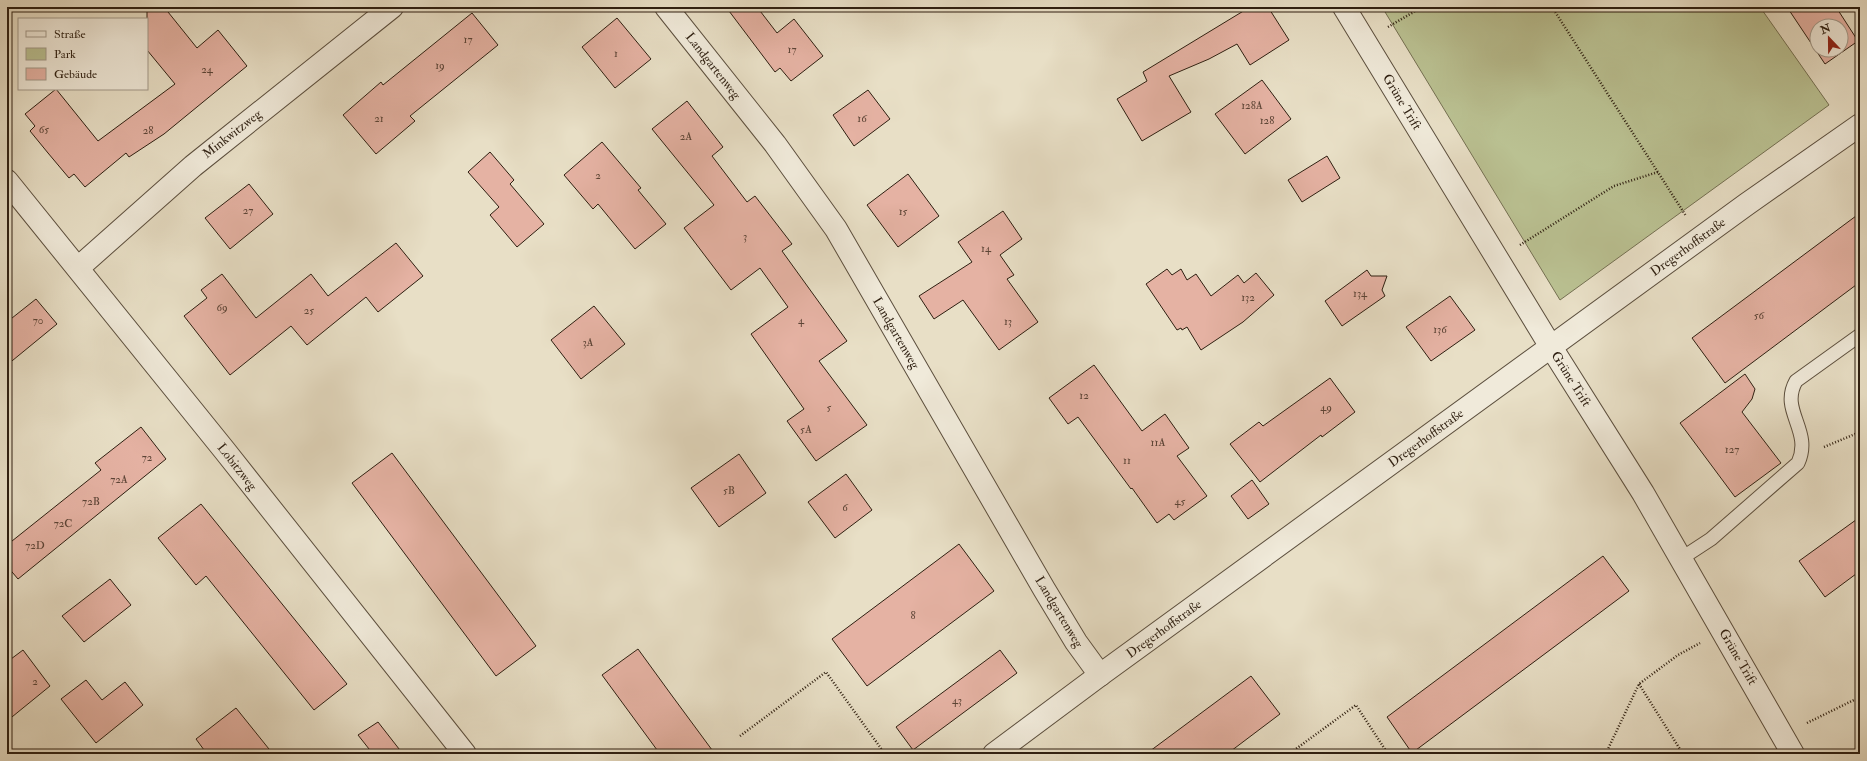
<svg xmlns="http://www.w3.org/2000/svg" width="1867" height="761" font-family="'IM FELL Double Pica',serif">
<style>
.green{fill:#bac192;stroke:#747052}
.building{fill:#e5b2a3;stroke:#2e1f11;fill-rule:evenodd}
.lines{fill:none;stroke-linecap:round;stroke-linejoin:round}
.lane-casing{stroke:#5c4f3e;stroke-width:15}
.street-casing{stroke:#5c4f3e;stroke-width:24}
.path{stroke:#2e1f11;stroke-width:2.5;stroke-dasharray:1 2;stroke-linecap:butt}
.lane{stroke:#f0eada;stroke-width:13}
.street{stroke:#f0eada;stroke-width:22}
.labels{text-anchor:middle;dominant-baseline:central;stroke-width:3.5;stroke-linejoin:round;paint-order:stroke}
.number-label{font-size:11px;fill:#5c4436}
.street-label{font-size:13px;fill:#2e1f11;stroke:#f0eada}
</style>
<rect width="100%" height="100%" fill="#e8dfc6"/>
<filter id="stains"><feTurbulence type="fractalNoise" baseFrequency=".005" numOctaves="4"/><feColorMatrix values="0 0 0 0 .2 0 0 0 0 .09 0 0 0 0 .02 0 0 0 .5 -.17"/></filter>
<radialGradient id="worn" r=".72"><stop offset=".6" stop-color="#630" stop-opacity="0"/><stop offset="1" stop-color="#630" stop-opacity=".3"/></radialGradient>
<!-- green -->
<path class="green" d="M1382,7H1760L1829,105L1560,300Z"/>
<!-- building -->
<g class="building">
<path d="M147,7H164L197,48L218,30L247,66L164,134L129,157L126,153L85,187L74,174L69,178L48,153L30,131L35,126L25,114L56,89L98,141L175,84L147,50Z"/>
<path d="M726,7H757L777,33L794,19L823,56L791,81L780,68L775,72Z"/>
<path d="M1250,7H1268L1289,40L1250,65L1237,44L1209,59L1169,76L1191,112L1142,141L1117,99L1147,81L1143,72Z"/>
<path d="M1787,7H1836L1858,41L1825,64ZM1817,26H1841V50H1817Z"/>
<path d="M472,13L498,45L410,116L415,121L376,154L343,115L381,82L383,85Z"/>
<path d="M617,18L651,59L615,88L582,47Z"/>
<path d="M1262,80L1291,119L1245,154L1215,114Z"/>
<path d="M868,90L890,119L854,146L833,115Z"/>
<path d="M687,101L723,147L712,156L747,202L755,196L792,244L782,251L847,341L819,361L867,425L816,461L787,421L804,409L751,334L788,307L760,268L731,290L684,228L714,205L652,129Z"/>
<path d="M602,142L641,188L638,190L666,224L635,249L598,204L593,209L564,175Z"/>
<path d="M490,152L514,180L510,184L544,224L517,247L490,215L499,207L468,172Z"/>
<path d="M1327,156L1340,178L1302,202L1288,180Z"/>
<path d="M908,174L939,216L898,247L867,205Z"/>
<path d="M249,184L273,214L230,249L205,218Z"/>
<path d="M1003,211L1022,239L1000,255L1014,275L1007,279L1038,322L999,350L963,300L934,319L919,296L972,262L958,242Z"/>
<path d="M1860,213V282L1725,383L1692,338Z"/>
<path d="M396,243L423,276L378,312L366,297L307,345L291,326L230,375L184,316L207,298L201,290L222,274L256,318L311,274L328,296Z"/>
<path d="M1167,269L1172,275L1181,269L1187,280L1196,274L1211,296L1238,275L1244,283L1256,273L1274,295L1243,322L1201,350L1187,327L1182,330L1181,328L1177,330L1146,284Z"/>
<path d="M1367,270L1371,276H1387L1382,290L1385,296L1342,326L1325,301Z"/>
<path d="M1450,296L1475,330L1431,361L1406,327Z"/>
<path d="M36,299L57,324L7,365V322Z"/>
<path d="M594,306L625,344L581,379L551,340Z"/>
<path d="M1094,365L1142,431L1165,414L1189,448L1177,456L1207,496L1174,520L1169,514L1157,523L1132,488L1131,489L1078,417L1068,424L1049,398Z"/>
<path d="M1745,374L1755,389L1752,399L1742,412L1781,463L1735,497L1680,423Z"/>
<path d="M1330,378L1355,412L1322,437L1321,435L1260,482L1230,444L1259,422L1263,426Z"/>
<path d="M141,427L166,459L18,579L7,566V545L101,470L95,463Z"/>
<path d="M392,453L536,646L496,676L352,483Z"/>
<path d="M739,454L766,493L719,527L691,488Z"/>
<path d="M846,474L872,510L835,538L808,502Z"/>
<path d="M1252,480L1269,504L1248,519L1231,496Z"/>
<path d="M201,504L347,684L314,710L206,576L196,585L158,538Z"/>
<path d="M1860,517V571L1825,597L1799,561Z"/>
<path d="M959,544L994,591L867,686L832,639Z"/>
<path d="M1603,556L1629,591L1412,753L1387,717Z"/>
<path d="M110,579L131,605L84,642L62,616Z"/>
<path d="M638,649L670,693L715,754H660L602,675Z"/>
<path d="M23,650L50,686L7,721V662Z"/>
<path d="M1000,650L1017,673L913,750L896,727Z"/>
<path d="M1251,676L1280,714L1227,754H1146Z"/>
<path d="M86,680L102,700L125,682L143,705L96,743L61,699Z"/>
<path d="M236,708L273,754H207L196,739Z"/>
<path d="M378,722L403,754H373L358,735Z"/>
</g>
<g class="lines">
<!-- lane casing -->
<g class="lane-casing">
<path id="lane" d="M1682,558L1711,539L1798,463C1813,430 1779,411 1796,381L1860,335"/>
</g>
<!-- street casing -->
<g class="street-casing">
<g id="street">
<path d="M666,7L775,144L836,229L1044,589L1076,642L1100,675"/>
<path d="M1344,7L1551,347L1643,493L1793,754"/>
<path d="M7,181L225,451L465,754"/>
<path d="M78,268L193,166L392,7"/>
<path d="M994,754L1100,675L1747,204L1860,125"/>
</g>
</g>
<!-- path -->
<g class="path">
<path d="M1552,7L1686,216"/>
<path d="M1388,27L1422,7"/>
<path d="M1520,245L1614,186L1658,172"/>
<path d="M1824,447L1860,432"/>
<path d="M1639,684L1683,754"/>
<path d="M1807,723L1860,697"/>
<path d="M740,736L826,672L885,754"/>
<path d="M1289,754L1356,705L1388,754"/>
<path d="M1602,754L1607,751L1639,684L1678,655L1700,643"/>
</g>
<!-- lane -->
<use href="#lane" class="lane"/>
<!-- street -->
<use href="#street" class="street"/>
</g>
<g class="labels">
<!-- number labels -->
<g class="number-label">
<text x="468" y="39">17</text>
<text x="792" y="49">17</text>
<text x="616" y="53">1</text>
<text x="440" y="65">19</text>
<text x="207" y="69">24</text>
<text x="1252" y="105">128A</text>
<text x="379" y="118">21</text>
<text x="862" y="118">16</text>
<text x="1267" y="120">128</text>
<text x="44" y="129">65</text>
<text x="148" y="130">28</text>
<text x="686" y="136">2A</text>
<text x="598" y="175">2</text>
<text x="248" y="210">27</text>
<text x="903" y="211">15</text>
<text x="745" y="236">3</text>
<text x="986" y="248">14</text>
<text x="1360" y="293">134</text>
<text x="1248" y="297">132</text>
<text x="222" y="307">69</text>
<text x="309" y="310">25</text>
<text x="1759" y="315">56</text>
<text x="38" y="320">70</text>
<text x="801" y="320">4</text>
<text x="1008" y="321">13</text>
<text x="1440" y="329">136</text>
<text x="588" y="342">3A</text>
<text x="1084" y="395">12</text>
<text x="829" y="407">5</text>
<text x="1326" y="407">49</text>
<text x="806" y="429">5A</text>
<text x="1158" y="442">11A</text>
<text x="1732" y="449">127</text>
<text x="147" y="457">72</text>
<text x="1127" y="460">11</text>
<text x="119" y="479">72A</text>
<text x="729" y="490">5B</text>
<text x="91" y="501">72B</text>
<text x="1180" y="501">45</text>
<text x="845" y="507">6</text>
<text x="63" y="523">72C</text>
<text x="35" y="545">72D</text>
<text x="913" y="615">8</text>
<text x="35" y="681">2</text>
<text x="957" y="700">43</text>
</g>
<!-- street labels -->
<g class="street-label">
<text transform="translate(713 66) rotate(52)">Landgartenweg</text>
<text transform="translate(1402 102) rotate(59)">Grüne Trift</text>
<text transform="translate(232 134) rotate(-38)">Minkwitzweg</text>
<text transform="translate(1688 247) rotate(-36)">Dregerhoffstraße</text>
<text transform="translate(896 333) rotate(60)">Landgartenweg</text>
<text transform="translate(1571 379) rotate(58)">Grüne Trift</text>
<text transform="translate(1426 438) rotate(-36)">Dregerhoffstraße</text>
<text transform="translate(237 467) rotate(52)">Lobitzweg</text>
<text transform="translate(1059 612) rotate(59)">Landgartenweg</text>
<text transform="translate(1164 629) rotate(-36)">Dregerhoffstraße</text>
<text transform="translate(1738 657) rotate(60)">Grüne Trift</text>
</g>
</g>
<!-- margin -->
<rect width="1867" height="761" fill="none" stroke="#e8dfc6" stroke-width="24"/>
<rect x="8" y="8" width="1851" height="745" fill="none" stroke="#2e1f11" stroke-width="2"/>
<rect x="12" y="12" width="1843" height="737" fill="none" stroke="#2e1f11"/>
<!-- legend -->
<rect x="18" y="18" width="130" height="72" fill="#f0eada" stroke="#a2998a"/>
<rect x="26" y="31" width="20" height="6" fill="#f0eada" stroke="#a2998a"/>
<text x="54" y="38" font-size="12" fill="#2e1f11">Straße</text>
<rect x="26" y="48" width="20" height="12" fill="#bac192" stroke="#a2998a"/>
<text x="54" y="58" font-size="12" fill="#2e1f11">Park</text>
<rect x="26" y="68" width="20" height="12" fill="#e5b2a3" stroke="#a2998a"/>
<text x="54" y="78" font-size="12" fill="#2e1f11">Gebäude</text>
<!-- north arrow -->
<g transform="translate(1829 38) rotate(338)"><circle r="19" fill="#f0eada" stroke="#a2998a"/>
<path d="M0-3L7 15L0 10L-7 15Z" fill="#8f2418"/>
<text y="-6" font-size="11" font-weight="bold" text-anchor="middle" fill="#2e1f11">N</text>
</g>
<rect width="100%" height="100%" filter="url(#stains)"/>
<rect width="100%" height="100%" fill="url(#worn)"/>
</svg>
